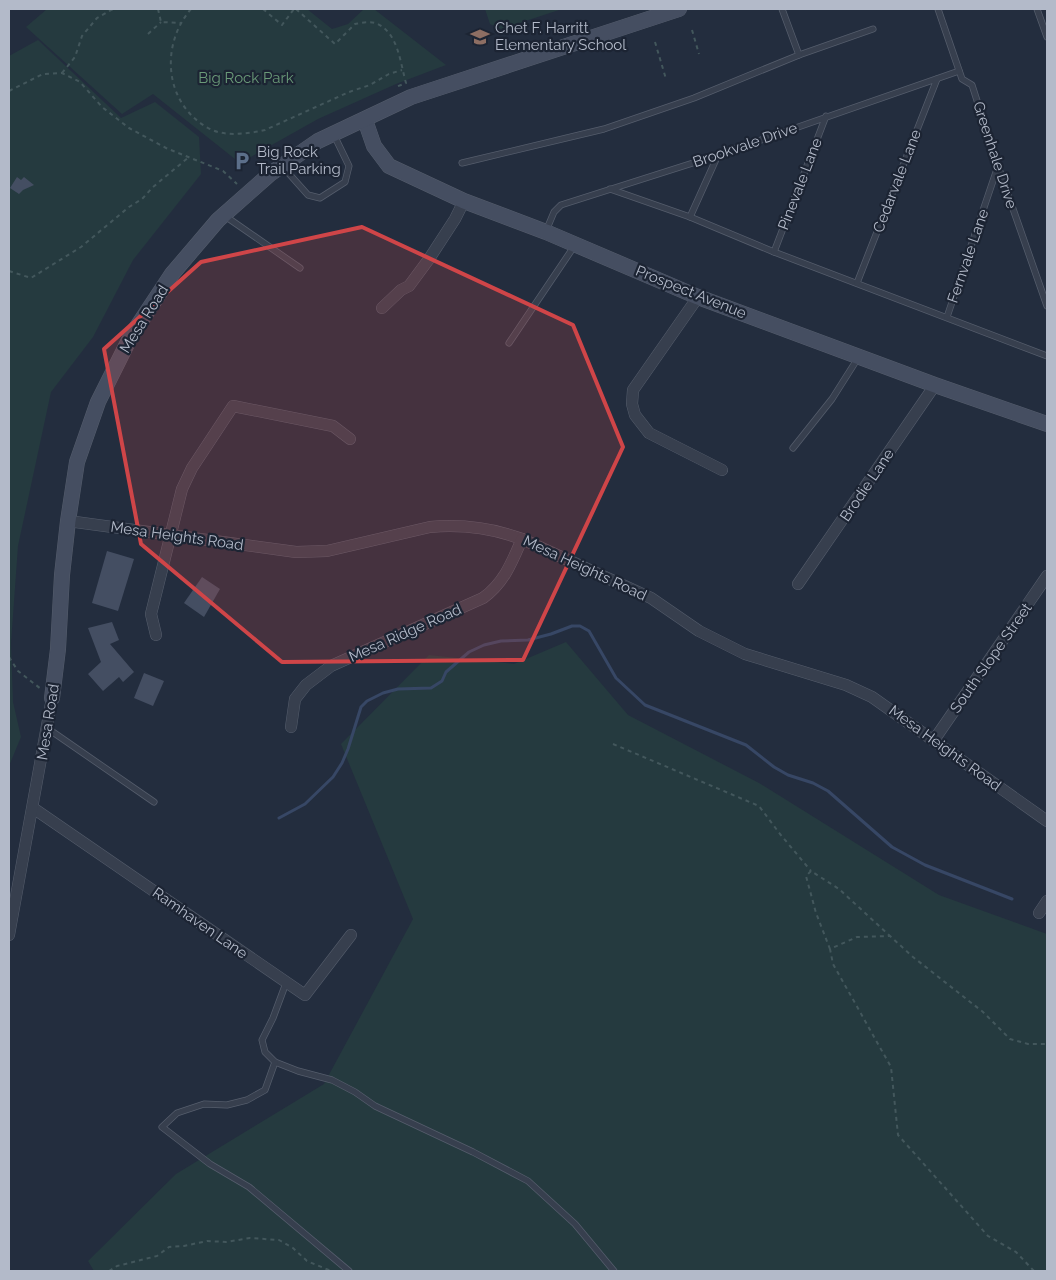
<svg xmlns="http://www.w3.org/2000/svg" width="1056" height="1280" font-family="Raleway,sans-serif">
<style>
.green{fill:#253a3f}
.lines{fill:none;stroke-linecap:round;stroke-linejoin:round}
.stream{stroke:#374765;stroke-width:3}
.building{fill:#444e62}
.lane-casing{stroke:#555d6c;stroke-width:7}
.street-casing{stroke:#555d6c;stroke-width:12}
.secondary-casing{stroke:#555d6c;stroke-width:16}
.path{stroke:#43575c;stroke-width:2;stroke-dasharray:4 4;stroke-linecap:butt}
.lane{stroke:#373f4e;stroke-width:5.5}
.street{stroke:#373f4e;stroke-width:11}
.secondary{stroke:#454e61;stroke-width:15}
.marked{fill:#cf4548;fill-opacity:0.2;stroke:#cf4548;stroke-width:4;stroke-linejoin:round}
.labels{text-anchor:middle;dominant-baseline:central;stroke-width:4.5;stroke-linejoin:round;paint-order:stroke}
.poi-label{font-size:15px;fill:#b3bac9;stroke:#1c2433;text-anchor:start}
.park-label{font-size:15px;fill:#6a9a78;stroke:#1c2433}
.street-label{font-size:15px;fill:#b3bac9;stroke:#1c2433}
</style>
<rect width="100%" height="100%" fill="#232d3e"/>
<!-- green -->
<g class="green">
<path d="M47,9H307L332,29L348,24L364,9H374L446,65L396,84L318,119L240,163L153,94L122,114L26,27Z"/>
<path d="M485,9H562L501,29L490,24Z"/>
<path d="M38,40L121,118L155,102L199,137L201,174L133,260L93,337L51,392L18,546L11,643L13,702L21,737L9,766V56Z"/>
<path d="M566,642L628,715L759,783L939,895L1047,934V1271H94L88,1261L176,1174L324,1084L413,919L341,744L429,655L514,664Z"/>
</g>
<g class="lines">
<!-- stream -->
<path class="stream" d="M279,818L305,804L333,777L342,763L348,749L361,707L367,701L383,693L398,689L431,688L442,681L446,672L469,652L484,645L501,641L528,640L551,634L572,626H580L589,631L616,678L645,705L746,745L774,767L788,775L813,783L828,791L892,847L925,865L1012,899"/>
</g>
<!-- building -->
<g class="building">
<path d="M17,177L21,180L24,177L34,185L23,190L19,194L10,188Z"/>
<path d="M107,551L134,559L118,611L92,603Z"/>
<path d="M202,577L220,589L204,617L184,603Z"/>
<path d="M112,622L119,640L110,644L134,672L123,682L119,677L103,691L88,674L101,662L88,628Z"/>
<path d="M144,673L164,681L153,706L134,698Z"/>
</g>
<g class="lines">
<!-- lane casing -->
<g class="lane-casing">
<g id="lane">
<path d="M938,9L962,79L972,85L998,166L1047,306"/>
<path d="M1037,9L1047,37"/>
<path d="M799,55L873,29"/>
<path d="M462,163L604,129L694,98L799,55L782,9"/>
<path d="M283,167L308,195L320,198L345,182L349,166L334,135"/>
<path d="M610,189L690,217L774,252L1047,356"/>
<path d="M225,216L300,268"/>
<path d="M690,217L718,155"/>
<path d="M546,231L554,212L561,205L718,155L959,71"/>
<path d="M774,252L826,116"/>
<path d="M857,283L937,79"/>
<path d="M947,317L998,166"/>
<path d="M509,343L575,245"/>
<path d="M793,448L832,399L858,358"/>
<path d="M47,728L154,802"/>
<path d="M286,983L273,1018L262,1040L265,1052L275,1062L298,1071L332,1080L355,1092L375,1106L473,1152L528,1181L575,1224L614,1271"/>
<path d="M275,1062L265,1090L247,1100L227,1105L204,1104L177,1113L162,1127L210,1164L249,1187L349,1271"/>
</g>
</g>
<!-- street casing -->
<g class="street-casing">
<g id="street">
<path d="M698,297L633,390L632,404L635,415L649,433L722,470"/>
<path d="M382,308L401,290L409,286L429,259L455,219L464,201"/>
<path d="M68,521L296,552L327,551L430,527C463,524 492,528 522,539L651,598L699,631L745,654L846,685L872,697L1047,821"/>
<path d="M798,584L935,385"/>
<path d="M156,635L151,614L182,489L192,468L233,406L333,426L350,439"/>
<path d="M291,727L295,699L306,685L331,666L483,598C504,583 512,562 522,539"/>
<path d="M934,740L1047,576"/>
<path d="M33,808L305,995L351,935"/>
<path d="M1039,913L1047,901"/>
<path d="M9,935L52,698"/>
</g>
</g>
<!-- secondary casing -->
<g class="secondary-casing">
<g id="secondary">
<path d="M365,120L374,146L389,166L464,201L546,232L698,297L935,385L1047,424"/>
<path d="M52,698L58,649L62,575L68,521L77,462L98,402L131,336L172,274L218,220L270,174L318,141L411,97L679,9"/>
</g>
</g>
<!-- path -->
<g class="path">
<path d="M158,9L161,22L181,23"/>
<path d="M191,9C160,45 164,103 208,128C224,137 247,134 265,130L349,92L370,85L389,74L402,70"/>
<path d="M263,9L282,25L294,9"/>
<path d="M296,9L335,44L355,24C361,23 369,21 375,23C398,31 400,62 406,83L396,87"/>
<path d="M692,30L699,54"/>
<path d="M148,34L161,22"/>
<path d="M655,42L666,79"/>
<path d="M62,73L75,57L82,36L97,18L113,9"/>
<path d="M9,91L43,74L62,73L80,82L102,107L129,128L166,148L223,171L237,184"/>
<path d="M9,271L31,278L81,247L129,207L142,199L153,187L189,157"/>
<path d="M9,657L18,671L41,689"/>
<path d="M613,744L759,806L780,834L811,871"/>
<path d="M830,949L816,913L806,876L811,871L839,889L890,936"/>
<path d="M109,1271L117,1266L157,1256L169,1247L184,1246L207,1241L226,1242L250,1238L279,1240L293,1248L307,1261L331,1271"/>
<path d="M1034,1271L1016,1252L988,1236L898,1135L891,1067L833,964L830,949L857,937L890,936L913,957L983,1012L1010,1039L1028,1044H1047"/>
</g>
<!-- lane -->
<use href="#lane" class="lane"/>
<!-- street -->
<use href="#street" class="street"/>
<!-- secondary -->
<use href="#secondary" class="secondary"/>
</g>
<!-- marked area -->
<path class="marked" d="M362,227L573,325L623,447L523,660L282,662L141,544L104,349L201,262Z"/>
<!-- icons -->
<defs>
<g id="school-bare" transform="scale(1.5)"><path d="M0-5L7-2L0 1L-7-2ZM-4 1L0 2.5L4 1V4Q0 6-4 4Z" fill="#8d6e63" stroke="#1c2433" stroke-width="2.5" paint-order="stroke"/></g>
<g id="parking-bare" transform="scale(1.5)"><path d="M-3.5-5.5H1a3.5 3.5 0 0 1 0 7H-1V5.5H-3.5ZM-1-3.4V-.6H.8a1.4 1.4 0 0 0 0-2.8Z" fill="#5c6f8a" stroke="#1c2433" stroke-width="2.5" paint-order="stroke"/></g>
</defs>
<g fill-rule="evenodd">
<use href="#school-bare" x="480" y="37"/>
<use href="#parking-bare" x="242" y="161"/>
</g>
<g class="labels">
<!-- poi labels -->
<g class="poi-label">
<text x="495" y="28">Chet F. Harritt<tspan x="495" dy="17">Elementary School</tspan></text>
<text x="257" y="152">Big Rock<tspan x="257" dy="17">Trail Parking</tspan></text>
</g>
<!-- park labels -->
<g class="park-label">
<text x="246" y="78">Big Rock Park</text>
</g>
<!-- street labels -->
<g class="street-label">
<text transform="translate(745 145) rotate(-19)">Brookvale Drive</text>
<text transform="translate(995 155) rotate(72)">Greenhale Drive</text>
<text transform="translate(897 181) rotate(-69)">Cedarvale Lane</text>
<text transform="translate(800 184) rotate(-69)">Pinevale Lane</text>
<text transform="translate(968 256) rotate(-71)">Fernvale Lane</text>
<text transform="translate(691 292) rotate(22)">Prospect Avenue</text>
<text transform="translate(144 319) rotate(-58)">Mesa Road</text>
<text transform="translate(867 485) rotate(-56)">Brodie Lane</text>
<text transform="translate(177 536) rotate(8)">Mesa Heights Road</text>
<text transform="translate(585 568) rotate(25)">Mesa Heights Road</text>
<text transform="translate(405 633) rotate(-24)">Mesa Ridge Road</text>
<text transform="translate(991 658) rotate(-55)">South Slope Street</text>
<text transform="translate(48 722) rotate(-81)">Mesa Road</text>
<text transform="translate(945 748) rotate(36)">Mesa Heights Road</text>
<text transform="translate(200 923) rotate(35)">Ramhaven Lane</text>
</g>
</g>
<!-- border -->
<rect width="1056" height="1280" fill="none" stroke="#b3bac9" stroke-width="20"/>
</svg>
